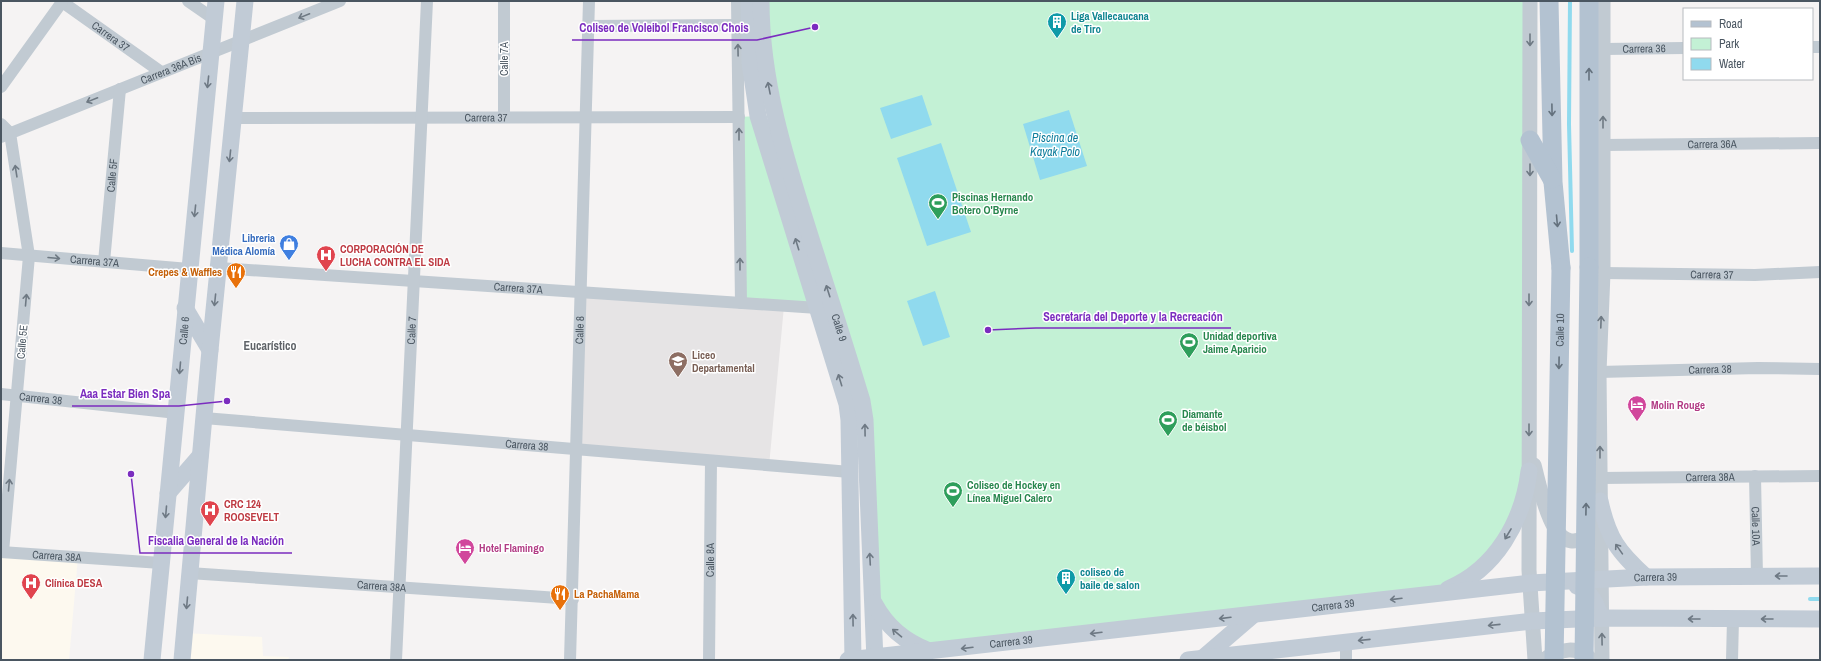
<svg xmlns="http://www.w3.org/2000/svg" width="1821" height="661" font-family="'Archivo Narrow',sans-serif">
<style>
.commercial{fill:#fdf9ef}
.education{fill:#e6e4e5}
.green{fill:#c3f1d5}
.water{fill:#90daee}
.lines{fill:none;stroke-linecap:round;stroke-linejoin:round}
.stream{stroke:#90daee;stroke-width:4}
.minor{stroke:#c1cad2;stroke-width:12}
.tertiary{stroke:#c1cad2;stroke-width:15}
.secondary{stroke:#c1cbd6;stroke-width:17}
.primary{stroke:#b3c2d1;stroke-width:19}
.primary-bridge{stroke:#b3c2d1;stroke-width:19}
.oneway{stroke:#6e7983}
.oneway2{stroke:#64717d}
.oneway3{stroke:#6e7984}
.labels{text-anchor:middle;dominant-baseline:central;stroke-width:3;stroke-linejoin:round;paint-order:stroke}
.culture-label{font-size:11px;font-weight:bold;fill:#0d838f;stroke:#fff;text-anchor:start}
.street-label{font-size:11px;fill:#4a5661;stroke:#fff}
.leisure-label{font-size:11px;font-weight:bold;fill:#27864d;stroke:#fff;text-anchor:start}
.shop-label{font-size:11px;font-weight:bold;fill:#366cbe;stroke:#fff;text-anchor:end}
.health-label{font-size:11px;font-weight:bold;fill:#be3a42;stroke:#fff;text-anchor:start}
.food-label{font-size:11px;font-weight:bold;fill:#c56008;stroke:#fff;text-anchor:end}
.education-label{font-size:11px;font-weight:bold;fill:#785e54;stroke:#fff;text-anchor:start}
.hotel-label{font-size:11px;font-weight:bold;fill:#b23c85;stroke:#fff;text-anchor:start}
.water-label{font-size:12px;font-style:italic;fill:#0c7c9b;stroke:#fff}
.neighbourhood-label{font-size:12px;font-weight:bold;fill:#5f6368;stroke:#fff}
.leader{fill:none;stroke:#7b2cbf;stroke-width:1.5}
.callout-dot{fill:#7b2cbf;stroke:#fff;stroke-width:1.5}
.callout-label{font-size:12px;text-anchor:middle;font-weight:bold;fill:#7b2cbf;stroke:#fff;stroke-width:3;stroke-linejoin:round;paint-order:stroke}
</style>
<rect width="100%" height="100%" fill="#f5f3f3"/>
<!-- commercial -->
<g class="commercial">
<path d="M1,552L78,557L69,660H1Z"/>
<path d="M184,633L262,637L263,656L289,657L288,660H182Z"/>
</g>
<!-- education -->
<path class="education" d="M581,293L784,306L769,466L577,450Z"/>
<!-- green -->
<g class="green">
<path d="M761,1H1530L1529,471L1519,515L1461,583L931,652L881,617L867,480L800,204Z"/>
<path d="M758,116L818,308L741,303L739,117Z"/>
</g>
<!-- water -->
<g class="water">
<path d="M922,95L932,125L891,139L880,108Z"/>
<path d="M1069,110L1087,166L1040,180L1023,124Z"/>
<path d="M941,143L971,232L927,246L897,158Z"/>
<path d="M935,291L950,337L923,346L907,301Z"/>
</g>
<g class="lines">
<!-- stream -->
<g class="stream">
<path d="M1570,1L1569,124L1572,251"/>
<path d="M1810,599H1820"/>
</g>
<!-- minor -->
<g class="minor">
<path id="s1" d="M61,1L161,72"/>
<path d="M188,1L214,19"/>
<path d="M737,1L741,303"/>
<path d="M588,26L737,25"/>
<path d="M1812,47H1820"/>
<path id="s2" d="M1604,49L1684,48"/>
<path d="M1,87L62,2"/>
<path d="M504,117V1"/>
<path id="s3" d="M233,118L739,117"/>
<path d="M1,124L10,133L29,256L3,552"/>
<path id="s4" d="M1,137L340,1"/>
<path id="s5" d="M1603,145L1820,143"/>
<path id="s6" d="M1,253L189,269"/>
<path id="s7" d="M104,262L120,89"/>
<path id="s8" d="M219,268L818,308"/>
<path id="s9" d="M1603,273L1755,275L1820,272"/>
<path id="s10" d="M1599,372L1758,368L1820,369"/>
<path id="s11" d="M1,394L177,413"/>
<path id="s12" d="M204,418L850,472"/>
<path id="s13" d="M1755,476L1757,576"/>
<path id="s14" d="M1600,478L1820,476"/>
<path id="s15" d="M1,552L161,563"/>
<path id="s16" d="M189,573L573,599"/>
<path d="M1346,642V660"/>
<path id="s17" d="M396,660L427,1"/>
<path id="s18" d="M570,660L589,1"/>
<path id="s19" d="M709,660L711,461"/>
<path d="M1732,660L1733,619"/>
</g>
<!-- tertiary -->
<g class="tertiary">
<path d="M1530,1L1529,570L1535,660"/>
<path d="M1534,465C1541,490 1554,570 1593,530"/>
<path d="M1545,659C1559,649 1579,645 1591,660"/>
<path d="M1602,660L1599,372L1603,273V1"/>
</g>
<!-- secondary -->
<g class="secondary">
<path d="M749,1L750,63L758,116L847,404L849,420L853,660"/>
<path id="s20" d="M761,1C761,85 787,163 812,242C829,295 846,348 862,401L865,420L875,660"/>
<path d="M185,308L210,350"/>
<path d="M168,493L200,456"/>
<path d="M1600,501C1608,538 1618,552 1646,577"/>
<path d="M1577,586C1591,590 1597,606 1601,618"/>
<path d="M1448,589C1496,569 1523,521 1529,471"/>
<path d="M874,603C887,627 904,641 929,651"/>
<path d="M1203,658L1253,615"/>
<path id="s21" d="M152,660L216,1"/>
<path d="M182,660L210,350L245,1"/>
<path id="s22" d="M848,660L1530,583L1646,577L1820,576"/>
<path d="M1188,660L1532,621L1601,618L1820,619"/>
</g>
<!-- primary -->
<g class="primary">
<path d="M1549,1L1553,182L1561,268"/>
<path d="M1530,140L1552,179"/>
<path d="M1589,267V1"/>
</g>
<!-- primary-bridge -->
<g class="primary-bridge">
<path id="s23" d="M1554,660L1561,268"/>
<path d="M1584,660L1589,267"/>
</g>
</g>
<!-- one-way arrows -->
<defs><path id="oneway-shaft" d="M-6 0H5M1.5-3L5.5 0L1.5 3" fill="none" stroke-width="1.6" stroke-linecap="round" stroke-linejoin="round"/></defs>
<g class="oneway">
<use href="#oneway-shaft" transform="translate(304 16) rotate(158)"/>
<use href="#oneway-shaft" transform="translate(1530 40) rotate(90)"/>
<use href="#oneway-shaft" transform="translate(738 50) rotate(-91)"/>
<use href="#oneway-shaft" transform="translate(92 100) rotate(158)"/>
<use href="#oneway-shaft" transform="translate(1603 122) rotate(-90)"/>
<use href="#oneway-shaft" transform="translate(739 134) rotate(-90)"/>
<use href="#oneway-shaft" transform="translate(1530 170) rotate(90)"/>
<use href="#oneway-shaft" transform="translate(16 171) rotate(-99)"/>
<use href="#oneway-shaft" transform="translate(54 258) rotate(5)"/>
<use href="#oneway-shaft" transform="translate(740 264) rotate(-90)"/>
<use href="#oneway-shaft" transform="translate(26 300) rotate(-85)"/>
<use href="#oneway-shaft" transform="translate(1529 300) rotate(90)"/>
<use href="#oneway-shaft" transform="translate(1601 322) rotate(-88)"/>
<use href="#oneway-shaft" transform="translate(1529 430) rotate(90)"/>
<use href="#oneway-shaft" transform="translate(1600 452) rotate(-90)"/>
<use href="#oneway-shaft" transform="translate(9 485) rotate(-85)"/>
<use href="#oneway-shaft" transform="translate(1602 639) rotate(-91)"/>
</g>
<g class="oneway2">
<use href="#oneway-shaft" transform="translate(1589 74) rotate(-90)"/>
<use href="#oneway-shaft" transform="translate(1552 110) rotate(89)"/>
<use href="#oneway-shaft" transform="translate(1557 221) rotate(85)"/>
<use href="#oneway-shaft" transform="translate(1559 363) rotate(91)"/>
<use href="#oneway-shaft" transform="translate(1586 509) rotate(-89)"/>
</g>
<g class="oneway3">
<use href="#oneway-shaft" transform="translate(208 82) rotate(96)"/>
<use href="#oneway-shaft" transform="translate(769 88) rotate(-101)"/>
<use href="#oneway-shaft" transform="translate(230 156) rotate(96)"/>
<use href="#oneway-shaft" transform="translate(195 211) rotate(96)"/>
<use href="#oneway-shaft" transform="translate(797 244) rotate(-107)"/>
<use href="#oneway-shaft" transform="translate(828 291) rotate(-108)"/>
<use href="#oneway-shaft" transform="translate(215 300) rotate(96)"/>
<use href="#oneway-shaft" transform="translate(180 368) rotate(95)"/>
<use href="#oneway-shaft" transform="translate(840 380) rotate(-107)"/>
<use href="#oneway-shaft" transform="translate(865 430) rotate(-91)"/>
<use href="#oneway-shaft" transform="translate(166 512) rotate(95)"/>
<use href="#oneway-shaft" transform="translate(1508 534) rotate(121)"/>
<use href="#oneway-shaft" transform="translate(1619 549) rotate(-125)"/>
<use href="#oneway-shaft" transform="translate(870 559) rotate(-93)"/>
<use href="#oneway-shaft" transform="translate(1781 576) rotate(180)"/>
<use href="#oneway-shaft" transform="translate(1396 599) rotate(173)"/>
<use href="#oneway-shaft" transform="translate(187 603) rotate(95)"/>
<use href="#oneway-shaft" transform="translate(1225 618) rotate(173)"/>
<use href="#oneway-shaft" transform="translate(1694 619) rotate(-180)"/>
<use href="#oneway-shaft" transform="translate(1767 619) rotate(180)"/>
<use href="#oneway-shaft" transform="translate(853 620) rotate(-91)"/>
<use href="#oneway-shaft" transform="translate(1494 625) rotate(174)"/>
<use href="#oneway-shaft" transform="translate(897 633) rotate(-140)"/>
<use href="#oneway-shaft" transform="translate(1096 633) rotate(173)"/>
<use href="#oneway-shaft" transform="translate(1364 640) rotate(174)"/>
<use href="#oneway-shaft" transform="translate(967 648) rotate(173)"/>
</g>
<!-- icons -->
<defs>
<g id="building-pin" transform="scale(1)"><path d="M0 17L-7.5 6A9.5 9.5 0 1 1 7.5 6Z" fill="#0f9aa8" stroke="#fff"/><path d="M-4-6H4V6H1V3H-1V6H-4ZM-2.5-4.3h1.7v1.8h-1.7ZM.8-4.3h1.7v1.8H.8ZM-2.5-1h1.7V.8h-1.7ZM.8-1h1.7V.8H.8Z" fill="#fff"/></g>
<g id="stadium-pin" transform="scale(1)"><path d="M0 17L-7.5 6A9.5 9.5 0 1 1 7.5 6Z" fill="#2e9e5b" stroke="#fff"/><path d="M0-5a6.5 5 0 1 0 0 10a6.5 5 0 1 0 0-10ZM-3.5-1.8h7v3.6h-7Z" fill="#fff"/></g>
<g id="shop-pin" transform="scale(1)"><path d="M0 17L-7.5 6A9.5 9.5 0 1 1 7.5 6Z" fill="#3f7fe0" stroke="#fff"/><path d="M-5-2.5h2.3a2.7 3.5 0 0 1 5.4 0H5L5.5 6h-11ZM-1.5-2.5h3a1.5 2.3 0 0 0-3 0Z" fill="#fff"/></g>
<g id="hospital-pin" transform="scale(1)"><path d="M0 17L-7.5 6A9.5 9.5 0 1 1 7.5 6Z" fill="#e0444e" stroke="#fff"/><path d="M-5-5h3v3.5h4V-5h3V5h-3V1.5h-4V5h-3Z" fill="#fff"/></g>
<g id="restaurant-pin" transform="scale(1)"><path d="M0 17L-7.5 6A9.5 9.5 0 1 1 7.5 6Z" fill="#e8710a" stroke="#fff"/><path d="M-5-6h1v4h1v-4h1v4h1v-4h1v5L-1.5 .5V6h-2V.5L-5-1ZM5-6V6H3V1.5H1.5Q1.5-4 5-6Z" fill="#fff"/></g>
<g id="university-pin" transform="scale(1)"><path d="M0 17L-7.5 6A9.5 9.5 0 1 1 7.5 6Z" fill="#8d6e63" stroke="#fff"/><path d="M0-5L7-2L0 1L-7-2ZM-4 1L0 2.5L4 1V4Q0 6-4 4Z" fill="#fff"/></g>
<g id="hotel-pin" transform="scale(1)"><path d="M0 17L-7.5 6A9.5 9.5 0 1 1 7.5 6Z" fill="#d1479c" stroke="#fff"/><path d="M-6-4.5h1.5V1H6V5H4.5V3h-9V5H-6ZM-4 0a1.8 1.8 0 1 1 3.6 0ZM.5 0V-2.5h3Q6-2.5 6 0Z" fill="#fff"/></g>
</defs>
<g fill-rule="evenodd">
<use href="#building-pin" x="1057" y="22"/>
<use href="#stadium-pin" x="938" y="203"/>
<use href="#shop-pin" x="289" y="244"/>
<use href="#hospital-pin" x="326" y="255"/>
<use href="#restaurant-pin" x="236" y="272"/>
<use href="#stadium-pin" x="1189" y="342"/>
<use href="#university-pin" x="678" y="361"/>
<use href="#hotel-pin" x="1637" y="405"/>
<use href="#stadium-pin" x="1168" y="420"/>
<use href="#stadium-pin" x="953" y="491"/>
<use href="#hospital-pin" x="210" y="510"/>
<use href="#hotel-pin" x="465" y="548"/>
<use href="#building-pin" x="1066" y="578"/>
<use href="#hospital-pin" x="31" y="583"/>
<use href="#restaurant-pin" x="560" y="594"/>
</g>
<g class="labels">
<!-- culture labels -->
<g class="culture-label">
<text x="1071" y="16">Liga Vallecaucana<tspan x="1071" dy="13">de Tiro</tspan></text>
<text x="1080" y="572">coliseo de<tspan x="1080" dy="13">baile de salon</tspan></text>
</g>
<!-- street labels -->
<g class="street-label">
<text stroke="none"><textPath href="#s1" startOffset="61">Carrera 37</textPath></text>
<text stroke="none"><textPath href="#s2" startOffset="40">Carrera 36</textPath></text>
<text transform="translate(504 59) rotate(-90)">Calle 7A</text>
<text stroke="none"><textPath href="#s4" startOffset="183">Carrera 36A Bis</textPath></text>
<text stroke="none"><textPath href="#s3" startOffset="253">Carrera 37</textPath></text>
<text stroke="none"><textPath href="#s5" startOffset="109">Carrera 36A</textPath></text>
<text stroke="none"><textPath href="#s7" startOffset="87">Calle 5F</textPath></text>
<text stroke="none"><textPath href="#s6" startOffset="94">Carrera 37A</textPath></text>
<text stroke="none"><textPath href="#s9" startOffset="109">Carrera 37</textPath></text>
<text stroke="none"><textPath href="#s8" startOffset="300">Carrera 37A</textPath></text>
<text stroke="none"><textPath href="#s20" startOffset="337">Calle 9</textPath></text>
<text stroke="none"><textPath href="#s21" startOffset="331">Calle 6</textPath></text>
<text stroke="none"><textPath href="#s17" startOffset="330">Calle 7</textPath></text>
<text stroke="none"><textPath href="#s23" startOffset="330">Calle 10</textPath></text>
<text stroke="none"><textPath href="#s18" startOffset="330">Calle 8</textPath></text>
<text transform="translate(22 342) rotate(-85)">Calle 5E</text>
<text stroke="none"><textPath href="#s10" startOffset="111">Carrera 38</textPath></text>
<text stroke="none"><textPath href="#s11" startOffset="40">Carrera 38</textPath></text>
<text stroke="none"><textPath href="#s12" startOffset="324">Carrera 38</textPath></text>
<text stroke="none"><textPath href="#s14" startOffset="110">Carrera 38A</textPath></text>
<text stroke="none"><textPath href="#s13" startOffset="50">Calle 10A</textPath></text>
<text stroke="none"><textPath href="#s15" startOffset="56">Carrera 38A</textPath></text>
<text stroke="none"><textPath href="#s19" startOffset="100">Calle 8A</textPath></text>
<text stroke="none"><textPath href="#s22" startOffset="812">Carrera 39</textPath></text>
<text stroke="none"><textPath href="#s16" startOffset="193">Carrera 38A</textPath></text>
<text stroke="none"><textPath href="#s22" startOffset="488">Carrera 39</textPath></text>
<text stroke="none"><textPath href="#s22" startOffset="164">Carrera 39</textPath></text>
</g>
<!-- leisure labels -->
<g class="leisure-label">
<text x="952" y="197">Piscinas Hernando<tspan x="952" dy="13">Botero O'Byrne</tspan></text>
<text x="1203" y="336">Unidad deportiva<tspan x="1203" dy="13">Jaime Aparicio</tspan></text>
<text x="1182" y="414">Diamante<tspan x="1182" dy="13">de béisbol</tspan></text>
<text x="967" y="485">Coliseo de Hockey en<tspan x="967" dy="13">Línea Miguel Calero</tspan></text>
</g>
<!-- shop labels -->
<g class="shop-label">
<text x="275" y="238">Libreria<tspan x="275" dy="13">Médica Alomía</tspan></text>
</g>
<!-- health labels -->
<g class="health-label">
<text x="340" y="249">CORPORACIÓN DE<tspan x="340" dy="13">LUCHA CONTRA EL SIDA</tspan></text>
<text x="224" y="504">CRC 124<tspan x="224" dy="13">ROOSEVELT</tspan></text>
<text x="45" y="583">Clínica DESA</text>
</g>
<!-- food labels -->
<g class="food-label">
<text x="222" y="272">Crepes &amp; Waffles</text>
<text x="574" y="594" text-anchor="start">La PachaMama</text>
</g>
<!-- education labels -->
<g class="education-label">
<text x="692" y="355">Liceo<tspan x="692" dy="13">Departamental</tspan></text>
</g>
<!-- hotel labels -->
<g class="hotel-label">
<text x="1651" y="405">Molin Rouge</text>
<text x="479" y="548">Hotel Flamingo</text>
</g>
<!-- water labels -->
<g class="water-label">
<text x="1055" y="138">Piscina de<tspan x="1055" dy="14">Kayak Polo</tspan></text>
</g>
<!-- neighbourhood labels -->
<g class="neighbourhood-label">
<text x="270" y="346">Eucarístico</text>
</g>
</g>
<!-- callouts -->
<path class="leader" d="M815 27L757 40H572M988 330L1036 328H1231M227 401L179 406H72M131 474L140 553H292"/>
<g class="callout-dot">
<circle cx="815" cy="27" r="4"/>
<circle cx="988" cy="330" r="4"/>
<circle cx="227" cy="401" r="4"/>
<circle cx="131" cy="474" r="4"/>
</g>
<g class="callout-label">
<text x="664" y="32">Coliseo de Voleibol Francisco Chois</text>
<text x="1133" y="321">Secretaría del Deporte y la Recreación</text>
<text x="125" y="398">Aaa Estar Bien Spa</text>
<text x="216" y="545">Fiscalia General de la Nación</text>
</g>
<!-- border -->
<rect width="1821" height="661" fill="none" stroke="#4a5661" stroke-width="4"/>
<!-- legend -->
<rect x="1683" y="8" width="130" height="72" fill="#ffffff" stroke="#b7bbc0"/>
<rect x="1691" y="21" width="20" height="6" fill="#b3c2d1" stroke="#b7bbc0"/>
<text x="1719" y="28" font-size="12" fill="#4a5661">Road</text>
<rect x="1691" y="38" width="20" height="12" fill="#c3f1d5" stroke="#b7bbc0"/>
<text x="1719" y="48" font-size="12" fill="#4a5661">Park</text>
<rect x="1691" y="58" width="20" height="12" fill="#90daee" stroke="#b7bbc0"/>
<text x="1719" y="68" font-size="12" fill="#4a5661">Water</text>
</svg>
